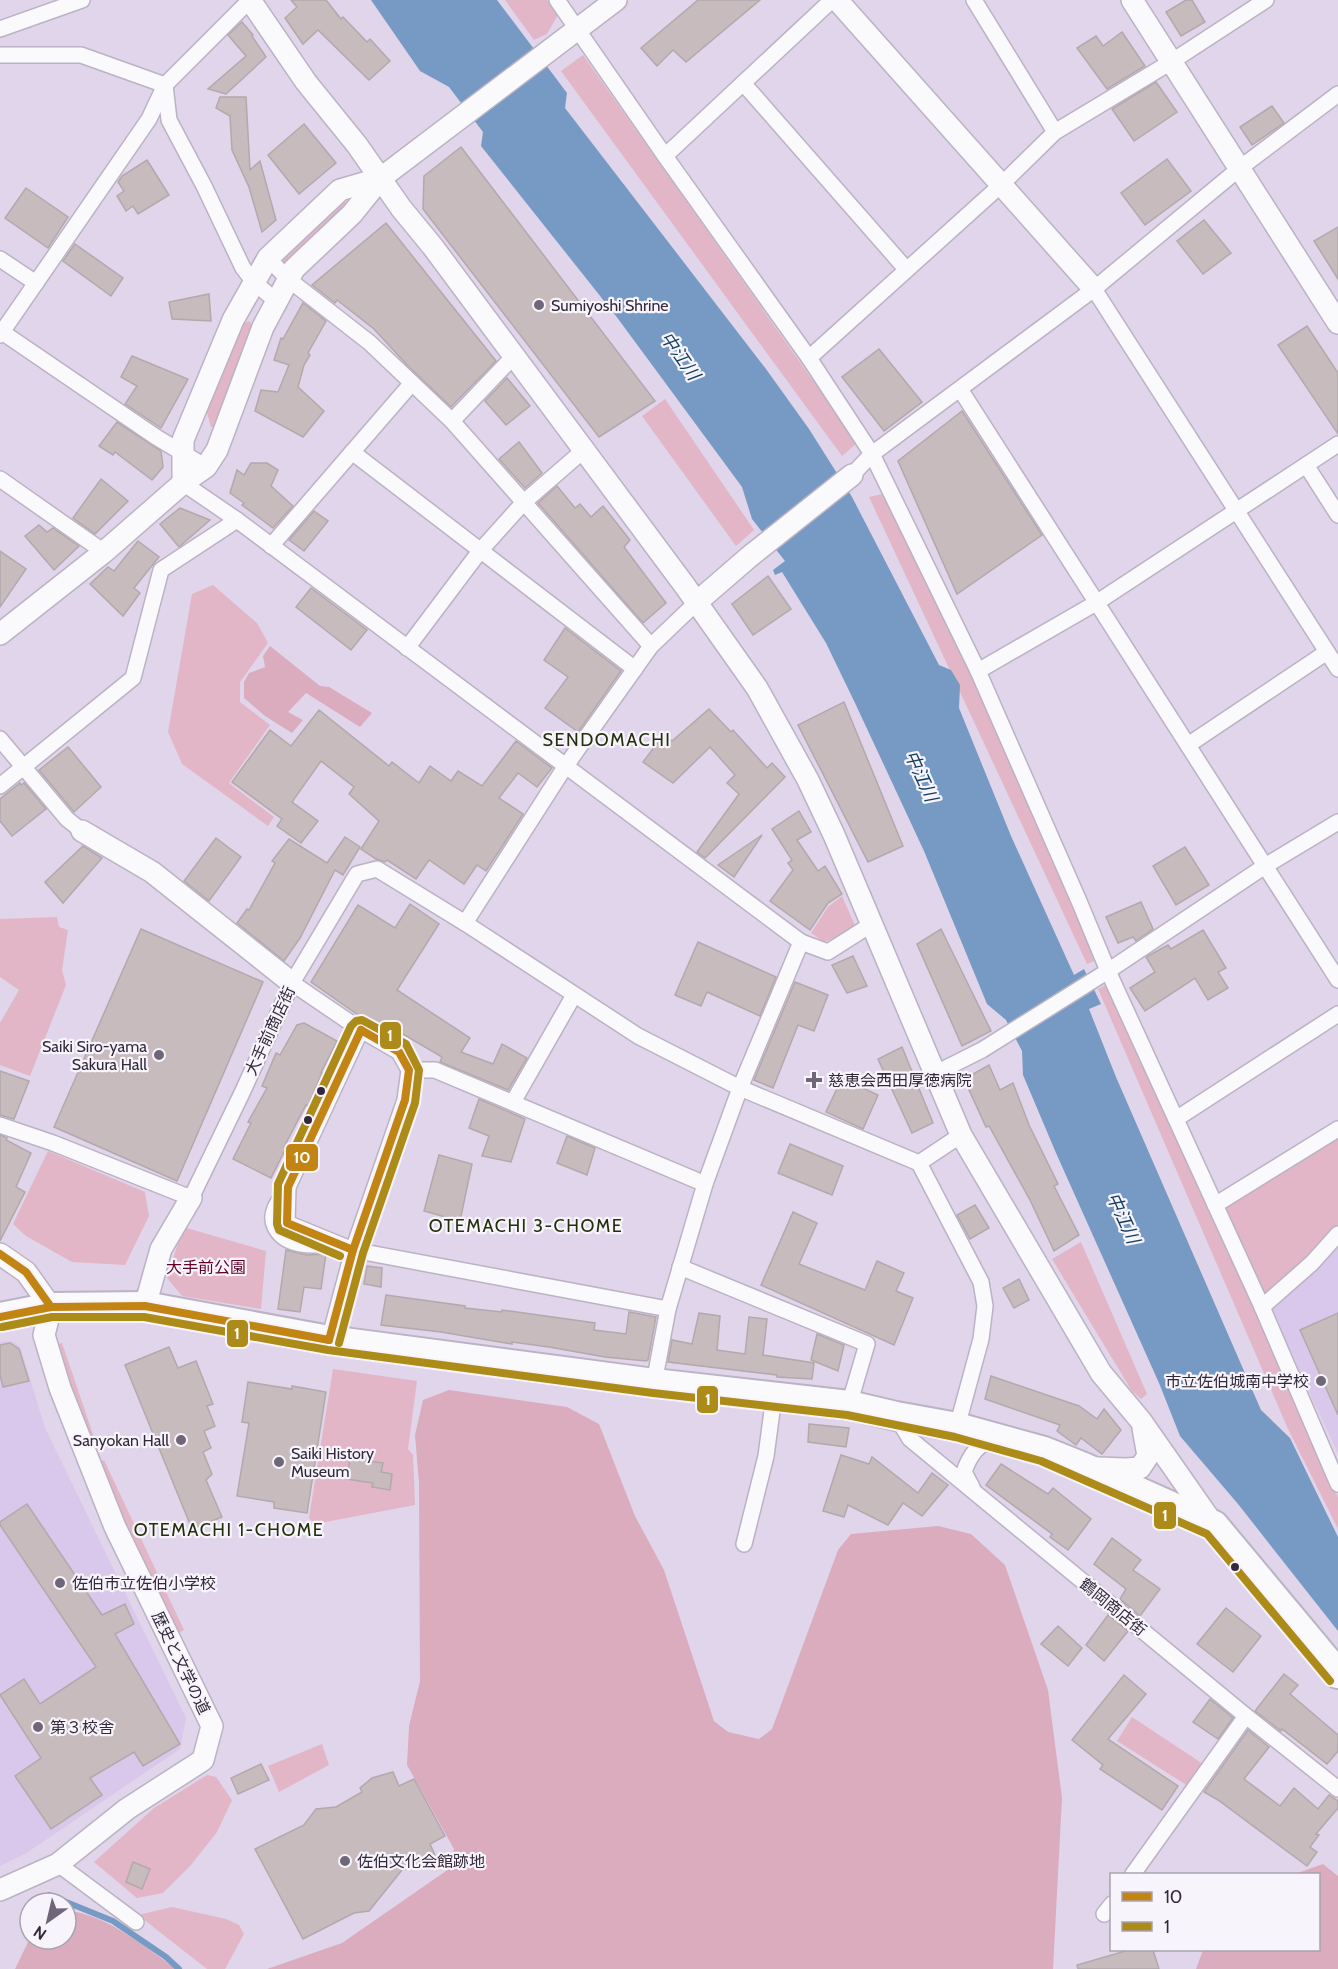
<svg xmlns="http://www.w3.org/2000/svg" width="1338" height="1969" font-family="Cabin,'Noto Sans JP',sans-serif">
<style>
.built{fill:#d9c8ec}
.green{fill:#e2b6c7}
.forest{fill:#dbacbe}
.water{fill:#769ac3}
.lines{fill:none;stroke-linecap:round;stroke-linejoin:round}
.stream{stroke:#769ac3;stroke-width:6}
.building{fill:#c7bbbe;stroke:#b3a8ab;stroke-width:1.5}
.street-casing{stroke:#bbb2c4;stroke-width:18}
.secondary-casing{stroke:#bbb2c4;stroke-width:24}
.highway-casing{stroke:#bbb2c4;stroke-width:32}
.street{stroke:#faf9fc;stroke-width:15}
.secondary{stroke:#faf9fc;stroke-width:21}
.highway{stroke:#faf9fc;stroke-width:28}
.bus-1-casing{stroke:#f8f4fc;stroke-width:12}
.bus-2-casing{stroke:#f8f4fc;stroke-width:12}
.bus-1{stroke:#c28412;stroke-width:8}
.bus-2{stroke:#ad8b18;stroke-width:8}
.poi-dot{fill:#6f6679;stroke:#f8f4fc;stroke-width:2}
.bus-dot{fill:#322a3b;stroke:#f8f4fc;stroke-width:2}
.labels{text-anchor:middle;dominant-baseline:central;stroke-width:4.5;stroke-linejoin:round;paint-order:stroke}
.poi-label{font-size:16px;fill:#322a3b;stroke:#f8f4fc;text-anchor:start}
.street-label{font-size:16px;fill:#322a3b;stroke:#f8f4fc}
.park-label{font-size:16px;fill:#610027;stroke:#f8f4fc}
.water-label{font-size:18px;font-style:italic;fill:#113c5e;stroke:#f8f4fc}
.neighbourhood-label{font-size:18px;letter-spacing:1.5px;fill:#222f0a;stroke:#f8f4fc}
.line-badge{stroke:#f8f4fc;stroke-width:2}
.badge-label{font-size:16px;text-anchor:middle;font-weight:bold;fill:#fff}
</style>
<rect width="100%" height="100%" fill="#e0d5eb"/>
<!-- built -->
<g class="built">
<path d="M1338,1245V1453L1269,1308L1322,1262Z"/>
<path d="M11,1341L20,1346L45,1428L186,1718L180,1749L25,1854L0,1866V1342Z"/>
</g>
<!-- green -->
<g class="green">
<path d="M505,0H547L558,15L547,34L534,40Z"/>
<path d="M583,55L857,443L842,456L561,71Z"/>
<path d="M339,196L352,209L292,265L284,262L280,255Z"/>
<path d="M250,321L255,333L218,427H211L206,409L237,326Z"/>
<path d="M665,399L754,530L736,546L642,416Z"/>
<path d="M882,494L896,513L973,671L1099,959L1087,964L869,497Z"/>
<path d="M213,585L257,623L268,643L240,682V702L270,725L229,783L274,817L268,826L182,764L168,732L192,594Z"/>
<path d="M842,896L857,930L824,942L811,933L828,907Z"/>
<path d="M57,917L59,927L68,930L62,970L66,985L30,1076L0,1065V1023L19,990L0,977V919Z"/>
<path d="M1112,982L1338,1497V1529L1288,1429L1098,989Z"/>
<path d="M1338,1134V1227L1313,1255L1263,1299L1222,1205Z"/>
<path d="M48,1151L145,1192L149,1216L125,1265L72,1262L26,1236L13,1224Z"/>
<path d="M183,1227L266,1251L261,1309L182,1296L167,1278Z"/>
<path d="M1081,1242L1147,1394L1141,1399L1132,1391L1052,1259Z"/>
<path d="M62,1343L95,1440L87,1443L54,1345Z"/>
<path d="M333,1369L417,1381L408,1449L413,1455L415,1505L315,1524L309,1518Z"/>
<path d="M104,1460L184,1630L176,1634L96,1464Z"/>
<path d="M1132,1717L1203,1764L1188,1786L1117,1741Z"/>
<path d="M322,1744L329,1765L279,1792L268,1766Z"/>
<path d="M207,1775L216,1777L232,1800L217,1832L191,1865L163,1893L137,1898L94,1862L154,1808Z"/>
<path d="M172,1907L226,1919L239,1925L244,1934L225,1969H207L138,1915Z"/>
</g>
<!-- forest -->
<g class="forest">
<path d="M270,646L320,686L329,687L372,713L360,727L306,693L288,712L303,720L292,733L265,716L244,698V682L249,673L265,667L263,656Z"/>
<path d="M449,1390L567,1407L599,1424L635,1516L664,1570L714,1721L728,1732L759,1739L772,1729L838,1550L851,1534L938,1526L971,1534L1005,1565L1048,1690L1062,1798L1053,1969H267L342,1943L446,1871L454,1849L407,1765L409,1726L420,1681L419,1483L415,1435L423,1400Z"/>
<path d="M1323,1864L1338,1876V1969H1196L1203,1950H1318V1874H1295Z"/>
<path d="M66,1910C109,1916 140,1944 174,1967L180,1969H15L30,1938L66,1939Z"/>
</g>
<!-- water -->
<path class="water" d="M371,0H497L567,93L565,108L766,369L809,429L852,497L939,665L951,670L960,685L959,708L1011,836L1074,975L1084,969L1101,1004L1089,1009L1116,1077L1261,1410L1290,1438L1338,1537V1631L1238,1504L1180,1436L1159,1383L1056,1153L1023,1075L1022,1051L1006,1020L987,1004L924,851L855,703L826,643L782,572L775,575L773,570L785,561L752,519L742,487L616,316L481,146L483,132L449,87L420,71Z"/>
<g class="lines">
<!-- stream -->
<path class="stream" d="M49,1895L113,1921L166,1957L179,1969"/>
</g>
<!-- building -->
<g class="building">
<path d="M291,0H326L341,19L343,17L367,42L370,39L390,61L369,80L318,30L303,44L285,18L297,7Z"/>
<path d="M698,0H760L686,62L673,50L657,66L641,48Z"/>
<path d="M1186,0H1192L1205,22L1181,36L1166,12Z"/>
<path d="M242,22L253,35L252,36L266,57L226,94L208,89L246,56L228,35Z"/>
<path d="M1122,32L1145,66L1107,89L1077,48L1096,36L1103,46Z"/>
<path d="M1156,82L1177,112L1134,141L1112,109Z"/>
<path d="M220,97H246L250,170L260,161L276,220L262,232L249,187L232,150L230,116L216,108Z"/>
<path d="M1272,106L1284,123L1252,145L1240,127Z"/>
<path d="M304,124L336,163L299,194L268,155Z"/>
<path d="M461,147L655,401L599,437L423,209L424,176Z"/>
<path d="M1167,159L1191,191L1145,225L1121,193Z"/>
<path d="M147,160L169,195L138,214L133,206L126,211L117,196L124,191L118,182L122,176Z"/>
<path d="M26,188L68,217L48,248L5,218Z"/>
<path d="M1204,220L1231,253L1203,274L1177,241Z"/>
<path d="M386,223L496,361L451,407L407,365L374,329L337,300L335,303L312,285Z"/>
<path d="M1338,227V279L1314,241Z"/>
<path d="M75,244L123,278L111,296L63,261Z"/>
<path d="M209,294L211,321L172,319L169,302Z"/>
<path d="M303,303L326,321L308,353L310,355L304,365L298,387L324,411L303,437L255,411L261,390L278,392L289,365L274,360L281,338L283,339Z"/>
<path d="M1307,326L1338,373V434L1278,345Z"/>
<path d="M879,349L922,402L884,431L842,377Z"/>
<path d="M132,356L188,379L161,428L125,404L137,386L121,377Z"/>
<path d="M507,378L530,406L506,425L485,401Z"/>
<path d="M962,411L1042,535L957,594L898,461Z"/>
<path d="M117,422L161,451L163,467L152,480L115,452L113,455L99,446Z"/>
<path d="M519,442L542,473L525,488L499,459Z"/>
<path d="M251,463H267L278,470L271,486L293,506L273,528L242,505L244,503L230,493L237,470L244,475Z"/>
<path d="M101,479L128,501L95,534L73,518Z"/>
<path d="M557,486L575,508L580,504L591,517L603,506L630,540L624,547L666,603L643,623L538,503Z"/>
<path d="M180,508L210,520L179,547L160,524Z"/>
<path d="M314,511L328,521L304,551L289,540Z"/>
<path d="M39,525L47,532L53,528L79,546L54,570L25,536Z"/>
<path d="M138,541L159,557L134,588L140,593L123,616L90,584L108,567L114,571Z"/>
<path d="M0,551L26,569L0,607Z"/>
<path d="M768,576L791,609L753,635L732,604Z"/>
<path d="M311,588L367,630L351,650L296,607Z"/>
<path d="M565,628L621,671L578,732L545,708L568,677L544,660Z"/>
<path d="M844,702L903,846L868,862L798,725Z"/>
<path d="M709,709L731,732L733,730L767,768L772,763L785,777L705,858L697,852L739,794L727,783L735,775L710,747L673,783L643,762L664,734L672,741Z"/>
<path d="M319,710L389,766L392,762L419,783L430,766L451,781L458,771L482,786L516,741L552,768L537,787L518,773L499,798L523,814L486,871L477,865L464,884L429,860L416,879L387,860L385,862L376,859L361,849L379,821L349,794L354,787L321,761L292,802L318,821L301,843L277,826L282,819L232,782L270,730L291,746Z"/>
<path d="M68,747L101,787L74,812L39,770Z"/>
<path d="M20,783L21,785L24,783L46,809L12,836L0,821V799Z"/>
<path d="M799,811L811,832L797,840L818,871L825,866L842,894L828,903L810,930L770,901L793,870L788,863L792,860L772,829Z"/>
<path d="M762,835L734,877L718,865Z"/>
<path d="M345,837L360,847L343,875L335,870L300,938L284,961L237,923L247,909L249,910L275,863L272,861L289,839L327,863Z"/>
<path d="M216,838L241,857L209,901L184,881Z"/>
<path d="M83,846L102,858L63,903L45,882Z"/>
<path d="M1185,847L1209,885L1176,905L1153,866Z"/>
<path d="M1141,902L1153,929L1136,941L1133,937L1118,943L1106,917Z"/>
<path d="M410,904L439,924L397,990L470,1038L461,1052L493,1064L502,1044L527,1058L508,1090L440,1062L442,1057L386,1024L381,1031L311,982L358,905L395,928Z"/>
<path d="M141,929L263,982L177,1181L54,1127Z"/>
<path d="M941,929L991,1031L962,1046L917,944Z"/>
<path d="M1203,930L1226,968L1218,972L1228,988L1208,1000L1195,978L1145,1011L1130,988L1155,972L1146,957L1168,945L1171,949Z"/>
<path d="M698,942L776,977L760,1016L707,992L701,1006L675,995Z"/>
<path d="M853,956L867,986L847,993L832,965Z"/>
<path d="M795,982L828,995L814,1031L798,1025L773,1088L754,1080Z"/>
<path d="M304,1023L337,1041L321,1073H322L308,1106L306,1105L284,1147L286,1148L271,1178L233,1159L251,1123L248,1122L267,1088L262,1086L276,1053L280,1055L297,1025Z"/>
<path d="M902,1047L933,1123L912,1133L878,1059Z"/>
<path d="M989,1065L1000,1090L1013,1083L1029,1125L1058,1184L1054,1186L1079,1235L1054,1251L1030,1200L989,1126L986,1127L964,1079Z"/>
<path d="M0,1071L29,1081L14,1119L0,1115Z"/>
<path d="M842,1078L878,1095L863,1129L826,1112Z"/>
<path d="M479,1099L525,1119L511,1162L482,1156L489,1136L469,1128Z"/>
<path d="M0,1135L7,1138L6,1140L31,1153L16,1187L25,1192L0,1241Z"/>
<path d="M567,1136L595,1148L587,1175L557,1163Z"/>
<path d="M790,1144L843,1166L832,1195L778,1173Z"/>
<path d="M439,1155L472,1164L460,1221L424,1211Z"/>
<path d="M975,1205L989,1228L970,1239L957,1215Z"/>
<path d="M793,1212L817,1223L799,1264L865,1290L877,1261L904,1273L896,1291L913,1298L894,1345L761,1285Z"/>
<path d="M286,1250L307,1255L326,1254L321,1289L304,1287L300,1312L278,1309Z"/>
<path d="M367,1266L382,1268L381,1287L364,1284Z"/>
<path d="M1019,1279L1029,1300L1014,1308L1003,1288Z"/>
<path d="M386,1295L465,1306V1308L502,1312V1310L595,1323L594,1330L626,1334L629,1312L656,1317L648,1360L646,1361L605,1357L549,1347L512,1342V1344L441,1332L381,1325Z"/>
<path d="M699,1313L720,1316L717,1350L745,1354L749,1317L767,1319L763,1355L814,1363L812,1379L777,1377V1375L668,1362L672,1340L692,1344Z"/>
<path d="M1338,1313V1415L1300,1330Z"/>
<path d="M817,1334L844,1345L838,1371L811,1360Z"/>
<path d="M10,1343L19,1349L29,1381L3,1387L0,1375V1345Z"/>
<path d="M169,1347L178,1368L196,1361L213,1404L207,1406L215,1426L204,1431L211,1448L203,1452L212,1474L206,1480L222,1517L192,1529L125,1365Z"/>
<path d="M991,1376L1079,1406L1097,1419L1104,1409L1121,1430L1102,1454L1081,1438L1076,1445L1057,1431L1060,1425L985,1399Z"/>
<path d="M248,1382L292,1389V1386L326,1392L307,1513L274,1508V1502L237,1496L249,1423L242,1422Z"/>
<path d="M809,1424L849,1428L846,1447L808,1442Z"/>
<path d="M841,1455L869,1464L872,1457L918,1493L932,1473L948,1485L922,1516L903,1503L888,1525L848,1505L844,1517L823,1511Z"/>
<path d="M350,1458L383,1463L381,1472L392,1474L390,1490L372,1487L373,1483L347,1479Z"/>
<path d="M1001,1464L1048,1494L1053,1488L1091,1519L1068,1550L1050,1537L1052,1534L986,1485Z"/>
<path d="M27,1504L102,1615L125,1604L134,1624L115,1634L180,1744L143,1766L134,1752L90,1778L102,1795L51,1829L15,1776L41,1758L0,1695L24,1679L40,1704L96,1667L0,1525V1522Z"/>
<path d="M1112,1538L1141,1560L1133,1570L1160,1589L1140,1616L1120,1599L1126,1589L1094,1564Z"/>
<path d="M1226,1608L1261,1636L1233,1672L1197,1644Z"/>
<path d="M1108,1615L1128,1631L1104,1661L1086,1645Z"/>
<path d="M1058,1626L1082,1648L1068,1666L1041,1644Z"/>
<path d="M1284,1674L1298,1685L1290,1694L1338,1735V1751L1327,1764L1282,1729L1281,1731L1255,1711Z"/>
<path d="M1124,1675L1146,1694L1108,1739L1178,1786L1162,1810L1100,1769L1103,1765L1072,1740Z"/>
<path d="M1210,1699L1233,1718L1218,1739L1193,1722Z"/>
<path d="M1248,1730L1269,1747L1244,1779L1280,1806L1294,1788L1318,1809L1329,1795L1338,1801V1808L1316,1834L1319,1835L1310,1847L1317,1852L1307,1866L1218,1800L1204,1792Z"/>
<path d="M261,1764L269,1780L238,1794L231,1778Z"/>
<path d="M393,1772L399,1786L414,1779L445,1836L430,1844L435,1855L422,1866L402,1870L369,1911L354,1913L303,1939L255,1849L304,1825L316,1809L336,1807L362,1792L360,1788L372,1778Z"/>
<path d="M133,1862L150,1869L142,1889L126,1882Z"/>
<path d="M1129,1950H1153L1159,1969H1078L1077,1965Z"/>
</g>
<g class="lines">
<!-- street casing -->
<g class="street-casing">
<g id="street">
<path d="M557,0L665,156L809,358L872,454L978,671L1079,901L1108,971L1262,1307L1338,1484"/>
<path d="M974,0L1055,132"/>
<path d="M0,29L82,0"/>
<path d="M0,55H81L165,85"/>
<path d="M743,83L906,269"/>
<path d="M165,85L169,120L204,186L243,268L254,282L276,301"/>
<path d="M665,156L832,0"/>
<path d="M268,258L288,279L370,343L452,421L651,646"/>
<path d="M0,259L36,283"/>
<path d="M1094,289L1338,669"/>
<path d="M2,332L156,437L206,467"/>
<path d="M0,335L149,119L165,85L250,0"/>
<path d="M809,358L1002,184L1055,132L1171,62L1266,0"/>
<path d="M960,389L1338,980"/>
<path d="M452,421L514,356"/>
<path d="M352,452L635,669"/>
<path d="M1306,465L1338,515"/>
<path d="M852,475L872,454L1094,289L1240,168L1338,94"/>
<path d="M0,479L104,552"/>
<path d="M183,483L237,520L801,942L828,952L872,924"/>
<path d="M271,546L412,383"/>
<path d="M407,648L480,551L524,502L584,450"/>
<path d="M978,671L1096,603L1338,444"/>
<path d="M0,739L67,819L82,831"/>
<path d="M1188,745L1327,652"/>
<path d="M0,786L133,678L161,570L237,520"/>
<path d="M465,923L565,767L651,646L697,602"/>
<path d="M292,983L361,1030L399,1052L409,1070L405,1100L353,1250L329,1340"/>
<path d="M361,1030L288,1187L287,1223L353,1250L668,1309"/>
<path d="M409,1070H435L705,1184"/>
<path d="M934,1074L982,1050L1108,971L1265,866L1338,822"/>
<path d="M513,1102L574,995"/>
<path d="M1176,1119L1338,1014"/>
<path d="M0,1125L53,1143L191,1198L242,1093L292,983L357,874L377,869L465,923L638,1036L740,1088L919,1163L961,1135"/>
<path d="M919,1163L981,1282L985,1306L981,1339L957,1427"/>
<path d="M288,1188C284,1194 278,1201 275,1208C272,1215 272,1221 275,1227C285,1247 312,1247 332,1243"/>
<path d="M1215,1205L1338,1129"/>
<path d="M680,1267L867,1344L849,1405"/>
<path d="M1262,1307L1312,1263L1338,1234"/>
<path d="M654,1383L668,1309L705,1184L740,1088L801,942"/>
<path d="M896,1416L910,1439L1246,1716L1338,1789"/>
<path d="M972,1487L964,1472C969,1457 979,1441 996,1440"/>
<path d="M744,1544L766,1456L774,1396"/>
<path d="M58,1864L136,1922"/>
<path d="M1133,1874L1246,1716"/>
<path d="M1104,1914L1112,1904"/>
</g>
</g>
<!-- secondary casing -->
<g class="secondary-casing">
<g id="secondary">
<path d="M250,0L306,82L357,145L401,208L433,247L685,586L757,688L808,780L834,835L961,1135L1101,1373L1141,1421L1213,1524"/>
<path d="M837,0L1094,289"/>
<path d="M1132,0L1338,323"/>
<path d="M183,483V440L233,320L268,258L340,190L381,178"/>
<path d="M697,602L749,557L852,475"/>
<path d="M0,634L104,552L183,483L206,467L217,450L263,327L294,269L352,214L381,178L616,0"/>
<path d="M82,831L152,872L292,983"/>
<path d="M0,1254L26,1272L51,1307L44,1335L60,1388L115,1527L212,1726L203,1760L127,1809L58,1864L0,1890"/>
<path d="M145,1306L161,1249L191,1198"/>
<path d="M1097,1468L1126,1469L1140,1468L1148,1456L1143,1428"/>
</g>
</g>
<!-- highway casing -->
<g class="highway-casing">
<path id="highway" d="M0,1317L51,1307L145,1306L329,1340L654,1383L849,1405L896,1416L957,1427L1044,1451L1084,1467L1214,1525L1338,1674"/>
</g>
<!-- street -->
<use href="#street" class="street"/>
<!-- secondary -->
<use href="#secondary" class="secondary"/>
<!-- highway -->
<use href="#highway" class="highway"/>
<!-- bus-1 casing -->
<g class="bus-1-casing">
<g id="bus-1">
<path d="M353,1250L287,1223L288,1187L361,1030"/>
<path d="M0,1254L26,1272L51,1307"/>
<path d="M0,1317L51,1307L145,1306L329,1340"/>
<path d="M329,1340L353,1250L405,1100L409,1070L399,1052L361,1030"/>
</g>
</g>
<!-- bus-2 casing -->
<g class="bus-2-casing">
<g id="bus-2">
<path d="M2,1327L52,1317H144L328,1350L653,1393L847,1415L955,1437L1041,1461L1207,1534L1330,1681"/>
<path d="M339,1343L363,1253L415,1103L419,1070L406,1044L362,1020L356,1021L351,1026L278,1184L277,1224L279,1230L340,1256"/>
</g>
</g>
<!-- bus-1 -->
<use href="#bus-1" class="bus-1"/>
<!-- bus-2 -->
<use href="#bus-2" class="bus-2"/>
</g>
<!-- markers -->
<g class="poi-dot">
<circle cx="539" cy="305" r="6"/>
<circle cx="159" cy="1055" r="6"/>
<path d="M811 1071h6v6h6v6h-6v6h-6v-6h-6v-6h6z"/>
<circle cx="1321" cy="1381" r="6"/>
<circle cx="181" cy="1440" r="6"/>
<circle cx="279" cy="1462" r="6"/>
<circle cx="60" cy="1583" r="6"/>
<circle cx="38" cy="1727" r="6"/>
<circle cx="345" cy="1861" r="6"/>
</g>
<g class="bus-dot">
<circle cx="321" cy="1091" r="5"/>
<circle cx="308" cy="1120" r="5"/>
<circle cx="1235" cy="1567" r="5"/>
</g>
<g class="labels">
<!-- poi labels -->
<g class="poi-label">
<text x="551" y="305">Sumiyoshi Shrine</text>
<text x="147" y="1046" text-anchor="end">Saiki Siro-yama<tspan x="147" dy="18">Sakura Hall</tspan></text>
<text x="828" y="1080">慈恵会西田厚徳病院</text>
<text x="1309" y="1381" text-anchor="end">市立佐伯城南中学校</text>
<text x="169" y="1440" text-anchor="end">Sanyokan Hall</text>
<text x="291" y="1453">Saiki History<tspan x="291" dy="18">Museum</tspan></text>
<text x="72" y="1583">佐伯市立佐伯小学校</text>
<text x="50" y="1727">第３校舎</text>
<text x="357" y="1861">佐伯文化会館跡地</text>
</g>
<!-- street labels -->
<g class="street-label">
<text transform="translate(270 1031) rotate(-65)">大手前商店街</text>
<text transform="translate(1113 1607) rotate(39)">鶴岡商店街</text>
<text transform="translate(181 1663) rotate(64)">歴史と文学の道</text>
</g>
<!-- park labels -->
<g class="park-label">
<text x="206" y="1267">大手前公園</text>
</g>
<!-- water labels -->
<g class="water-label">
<text transform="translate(680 356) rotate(55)">中江川</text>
<text transform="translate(921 776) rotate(65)">中江川</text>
<text transform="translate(1123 1218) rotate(65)">中江川</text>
</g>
<!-- neighbourhood labels -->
<g class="neighbourhood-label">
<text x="607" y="740">SENDOMACHI</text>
<text x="526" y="1226">OTEMACHI 3-CHOME</text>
<text x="229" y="1530">OTEMACHI 1-CHOME</text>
</g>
</g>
<g class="line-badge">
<rect x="379" y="1021" width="23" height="29" rx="6" fill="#ad8b18"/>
<rect x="285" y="1143" width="34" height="29" rx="6" fill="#c28412"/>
<rect x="226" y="1319" width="23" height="29" rx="6" fill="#ad8b18"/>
<rect x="696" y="1385" width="23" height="29" rx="6" fill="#ad8b18"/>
<rect x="1153" y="1501" width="24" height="29" rx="6" fill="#ad8b18"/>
</g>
<g class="badge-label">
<text x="390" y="1041">1</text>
<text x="302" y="1163">10</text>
<text x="237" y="1339">1</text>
<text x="708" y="1405">1</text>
<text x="1165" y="1521">1</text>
</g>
<!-- legend -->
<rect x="1110" y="1873" width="210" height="78" fill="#f8f4fc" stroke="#a9a3af" stroke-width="1.5"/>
<rect x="1122" y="1892" width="30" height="9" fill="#c28412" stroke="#a9a3af" stroke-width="1.5"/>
<text x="1164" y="1903" font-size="18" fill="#322a3b">10</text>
<rect x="1122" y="1922" width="30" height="9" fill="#ad8b18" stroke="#a9a3af" stroke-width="1.5"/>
<text x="1164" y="1933" font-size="18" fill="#322a3b">1</text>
<!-- north arrow -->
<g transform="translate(48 1921) rotate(214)"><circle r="28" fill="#f8f4fc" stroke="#a9a3af" stroke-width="1.5"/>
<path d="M0-4.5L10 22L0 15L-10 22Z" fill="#6f6679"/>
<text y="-9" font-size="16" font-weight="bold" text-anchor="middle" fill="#322a3b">N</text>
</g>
</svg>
